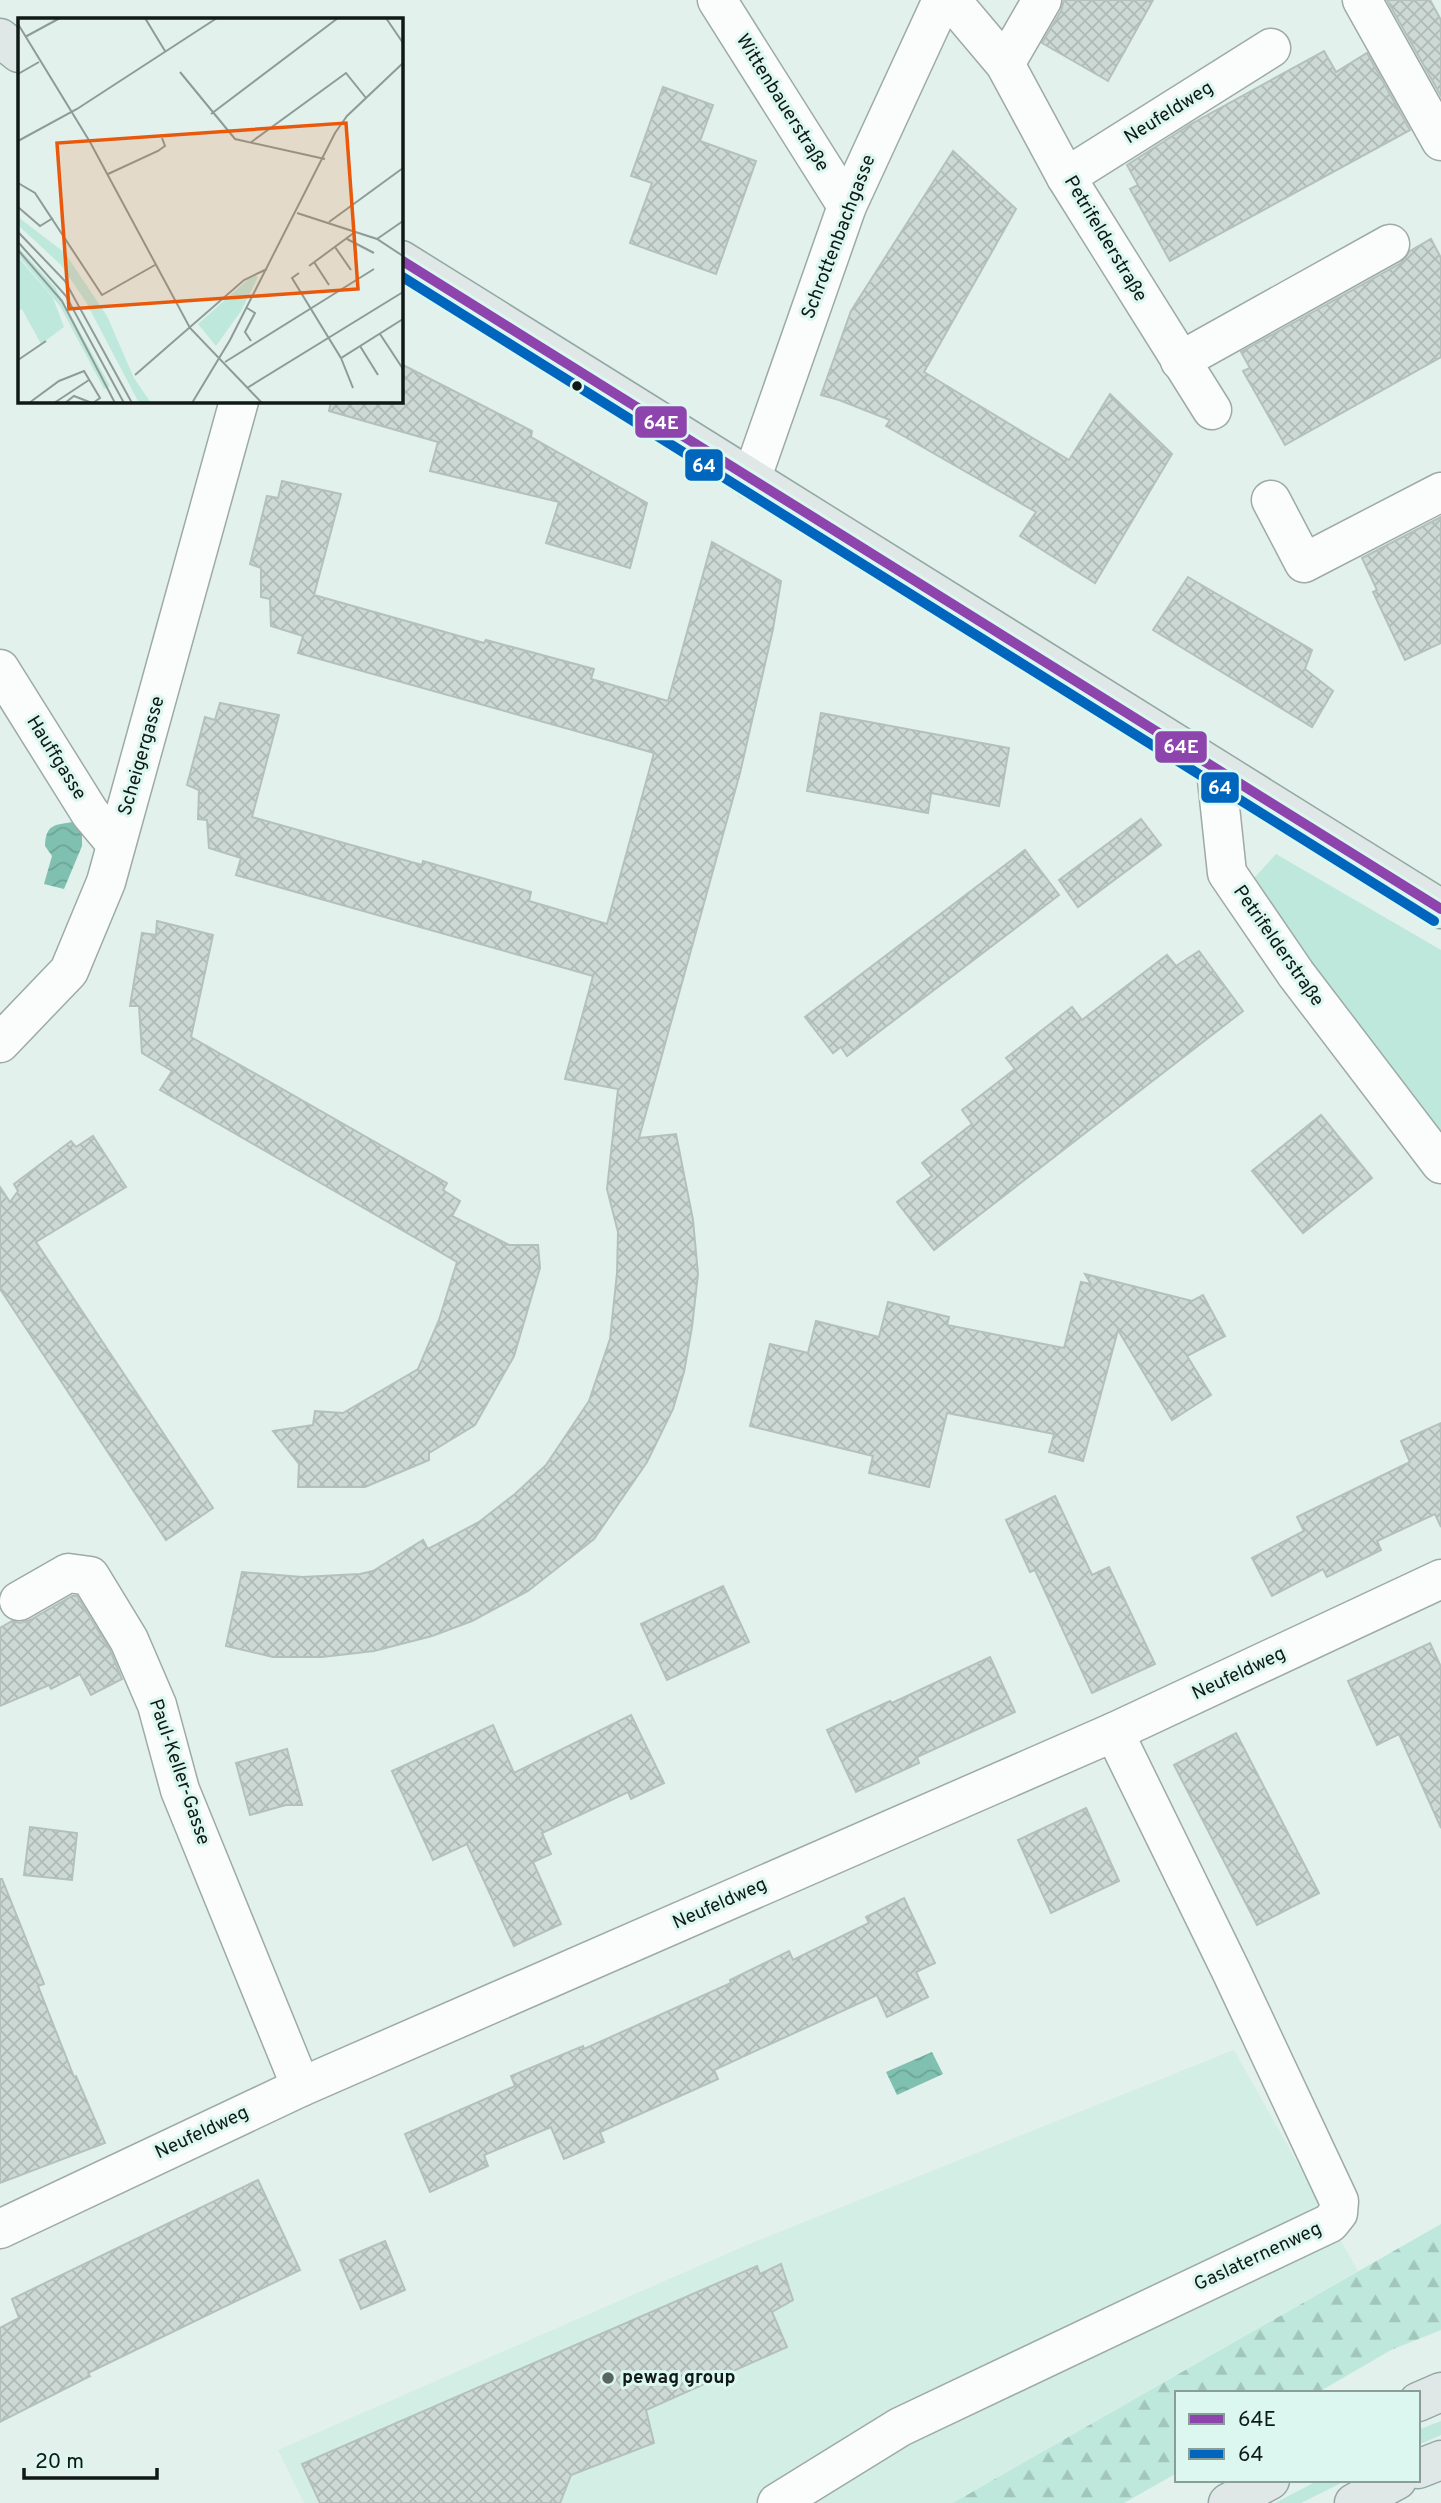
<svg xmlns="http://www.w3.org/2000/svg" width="1441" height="2503" font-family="Overpass,sans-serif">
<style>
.built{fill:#d3eee5}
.grass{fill:#bee8dc}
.forest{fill:url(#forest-firs)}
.water{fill:url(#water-waves)}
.building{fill:url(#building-cross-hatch);stroke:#b4c0bc;stroke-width:2}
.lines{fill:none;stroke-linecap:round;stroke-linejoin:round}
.minor-casing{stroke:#9eaaa6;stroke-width:41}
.major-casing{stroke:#93a8a3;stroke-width:41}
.minor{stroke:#fbfdfc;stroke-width:38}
.major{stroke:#dfe8e6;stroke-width:38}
.bus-1-casing{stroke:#dcf7ef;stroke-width:16}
.bus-2-casing{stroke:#dcf7ef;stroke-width:16}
.bus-1{stroke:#8e44ad;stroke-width:10}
.bus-2{stroke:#0065bd;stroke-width:10}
.bus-dot{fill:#0f1916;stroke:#dcf7ef;stroke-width:2.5}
.poi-dot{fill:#596561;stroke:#dcf7ef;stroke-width:2.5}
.labels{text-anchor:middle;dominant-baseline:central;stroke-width:6;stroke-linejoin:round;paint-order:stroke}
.street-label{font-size:19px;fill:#0f1916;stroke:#dcf7ef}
.poi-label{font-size:19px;font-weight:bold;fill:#0f1916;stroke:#dcf7ef;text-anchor:start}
.inset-road{fill:none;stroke:#8e9b96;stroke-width:2}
.view{fill:#e8590c;fill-opacity:0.15;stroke:#e8590c;stroke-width:3.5}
.inset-edge{fill:none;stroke:#0f1916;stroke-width:3.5}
.line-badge{stroke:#dcf7ef;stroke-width:2.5}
.badge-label{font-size:19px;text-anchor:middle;font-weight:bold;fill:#fff}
</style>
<defs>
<pattern id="forest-firs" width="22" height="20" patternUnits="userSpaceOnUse" patternTransform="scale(1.75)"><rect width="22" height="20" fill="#bee8dc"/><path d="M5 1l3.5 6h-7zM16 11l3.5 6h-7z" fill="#a2c6bc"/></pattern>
<pattern id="water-waves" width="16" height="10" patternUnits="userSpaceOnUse" patternTransform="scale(1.75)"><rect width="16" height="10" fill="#80c0b0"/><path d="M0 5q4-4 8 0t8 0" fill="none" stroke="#6da497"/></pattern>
<pattern id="building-cross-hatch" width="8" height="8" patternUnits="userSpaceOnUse" patternTransform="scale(1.75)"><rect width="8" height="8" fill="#cdd9d5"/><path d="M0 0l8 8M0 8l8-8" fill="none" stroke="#afbab6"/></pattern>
</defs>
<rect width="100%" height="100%" fill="#e2f1ec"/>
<!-- built -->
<path class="built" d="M1234,2050L1358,2271L953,2503H304L278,2450L747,2245Z"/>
<!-- grass -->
<g class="grass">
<path d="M1276,854L1441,950V1133L1246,887Z"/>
<path d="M1441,2421V2435L1418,2445V2430Z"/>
<path d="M1319,2480H1347L1301,2503H1275Z"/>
</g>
<!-- forest -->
<path class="forest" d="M1441,2224V2330L1391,2350L1317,2393H1177V2473L1124,2503H953Z"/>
<!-- water -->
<g class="water">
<path d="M73,822L82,830V846L64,889L44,884L52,856L45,846C46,824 54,825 73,822Z"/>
<path d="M932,2052L943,2074L897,2095L886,2072Z"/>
</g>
<!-- building -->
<g class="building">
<path d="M1064,0H1153L1108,81L1042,43L1061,11Z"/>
<path d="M1387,0H1430L1441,20V96Z"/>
<path d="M1324,51L1336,72L1367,53L1410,130L1170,261L1130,189L1138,185L1127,165L1191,124Z"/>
<path d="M663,87L713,105L700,141L756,161L716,274L630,243L652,183L631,176Z"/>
<path d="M953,151L1016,209L924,372L1069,460L1110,394L1172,454L1095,583L1020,536L1036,512L886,426L890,420L839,400L821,395L851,311Z"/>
<path d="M1431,239L1441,258V357L1285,445L1243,371L1250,368L1241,352L1401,263L1410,251Z"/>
<path d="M401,364L532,431L531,437L647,503L630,568L546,543L559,502L430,471L438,442L329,411L331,401H401Z"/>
<path d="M282,481L341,494L314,595L484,643L486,640L594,669L591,679L668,701L712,542L781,581L773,629L740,773L639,1138L676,1134L693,1220L698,1274L692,1327L684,1372L673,1409L647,1462L594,1539L528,1591L472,1621L432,1636L374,1651L322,1657H273L226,1646L242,1572L302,1577L360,1574L373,1571L423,1540L428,1549L479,1522L515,1494L546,1465L589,1401L610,1339L617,1273L618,1232L607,1189L618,1089L565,1079L593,976L236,875L241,858L209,848L207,820L198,819L199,790L187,785L205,717L215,720L220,703L279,715L252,817L422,865L423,861L531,892L529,901L607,924L654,753L298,653L303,636L271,626L270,599L261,597V568L250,564L267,496L278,498Z"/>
<path d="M1441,517V643L1405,660L1373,592L1377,590L1362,558Z"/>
<path d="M1188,577L1312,650L1305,669L1333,691L1312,727L1153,630Z"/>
<path d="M821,713L1009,748L999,806L931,793L928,813L807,791Z"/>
<path d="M1141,819L1161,845L1078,907L1059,880Z"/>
<path d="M1025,850L1059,895L847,1056L841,1047L833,1053L805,1017Z"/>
<path d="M157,921L213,935L191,1037L447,1183L443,1190L460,1201L452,1216L509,1245H538L540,1268L514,1356L475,1425L429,1453V1460L365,1487H298L299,1464L273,1431L313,1425L315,1411L343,1413L418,1369L439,1320L457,1262L160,1090L172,1071L142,1053L139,1006H130L142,933L156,935Z"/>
<path d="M1199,951L1243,1011L934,1250L897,1202L932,1176L922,1163L972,1124L962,1110L1015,1069L1006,1058L1072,1007L1082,1020L1167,955L1176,966Z"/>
<path d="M1321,1115L1372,1178L1303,1233L1252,1171Z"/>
<path d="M93,1136L126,1187L36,1242L213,1508L166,1540L0,1289V1187L10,1202L18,1191L14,1184L71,1141L76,1147Z"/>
<path d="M1085,1274L1192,1301L1203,1295L1225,1336L1187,1356L1211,1395L1172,1420L1118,1330L1083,1461L1049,1452L1054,1434L947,1413L929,1487L869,1473L873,1456L750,1426L770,1344L808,1353L816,1321L879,1337L888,1302L949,1317L947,1325L1064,1348L1081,1282L1091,1284Z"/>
<path d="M1441,1423V1527L1435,1514L1377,1541L1381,1550L1327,1577L1323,1569L1272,1596L1252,1558L1304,1531L1297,1517L1410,1462L1401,1441Z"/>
<path d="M1055,1496L1092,1575L1109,1567L1155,1664L1092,1693L1035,1570L1030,1572L1006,1520Z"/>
<path d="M723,1586L749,1642L667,1680L641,1624Z"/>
<path d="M72,1596H77L110,1650L122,1679L91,1695L80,1674L51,1689L49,1685L0,1706V1628L12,1621L20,1623L30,1620Z"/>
<path d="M1430,1643L1441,1667V1828L1399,1734L1377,1745L1348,1681Z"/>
<path d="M990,1657L1015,1712L917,1757L919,1763L856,1792L827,1730L890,1701L892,1703Z"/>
<path d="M631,1715L664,1783L631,1799L628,1792L542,1833L551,1854L533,1862L561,1924L514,1946L467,1844L433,1860L392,1771L493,1725L514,1773Z"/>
<path d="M1236,1733L1319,1893L1257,1925L1174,1765Z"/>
<path d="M287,1749L302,1805H286L250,1815L236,1763Z"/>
<path d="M1086,1808L1119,1881L1051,1913L1018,1840Z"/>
<path d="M30,1827L77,1833L72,1880L24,1875Z"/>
<path d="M0,1879H2L44,1984L38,1986L74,2077L76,2076L105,2143L0,2183Z"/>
<path d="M904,1898L935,1963L916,1972L928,1997L887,2017L877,1995L714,2070L718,2079L600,2132L604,2142L564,2159L551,2127L484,2155L488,2166L430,2192L405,2134L515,2086L511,2076L583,2046L584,2049L731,1983L730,1980L789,1951L793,1960L869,1923L866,1917Z"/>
<path d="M258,2180L300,2270L88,2373L90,2376L0,2422V2328L19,2318L12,2299Z"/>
<path d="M385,2241L405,2290L361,2309L340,2260Z"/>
<path d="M781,2264L793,2300L772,2312L787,2347L646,2410L654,2443L571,2475L560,2503H320L302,2464L757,2266L760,2274Z"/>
</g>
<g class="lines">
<!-- minor casing -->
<g class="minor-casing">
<g id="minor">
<path d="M717,0L847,206"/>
<path d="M951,0L1005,64L1066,177L1212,410"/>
<path d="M1362,0L1441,141"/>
<path d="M1005,64L1042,0"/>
<path d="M1066,177L1271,48"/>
<path d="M1180,361L1390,244"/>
<path d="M751,480L847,206L942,0"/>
<path d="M1271,500L1304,563L1441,492"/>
<path d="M0,669L90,813L116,844"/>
<path d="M1216,770L1227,873L1296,974L1441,1164"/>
<path d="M0,1043L69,971L106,882L239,401"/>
<path d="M19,1601L68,1573L90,1576L129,1640L157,1705L180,1790L301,2087"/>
<path d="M0,2229L301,2087L1114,1732L1441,1579"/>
<path d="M777,2503L900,2427L1330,2223L1338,2213L1339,2201L1231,1971L1114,1732"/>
</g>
</g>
<!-- major casing -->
<g class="major-casing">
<g id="major">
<path d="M0,38L19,53"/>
<path d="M401,260L1441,909"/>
<path d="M1418,2402L1441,2392"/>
<path d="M1418,2469L1441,2460"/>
<path d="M1228,2503L1270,2480"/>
<path d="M1354,2503L1397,2480"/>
</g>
</g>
<!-- minor -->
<use href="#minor" class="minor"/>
<!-- major -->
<use href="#major" class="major"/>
<!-- bus-1 casing -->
<g class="bus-1-casing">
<path id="bus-1" d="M401,260L1441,909"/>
</g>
<!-- bus-2 casing -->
<g class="bus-2-casing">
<path id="bus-2" d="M401,276L1434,921"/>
</g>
<!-- bus-1 -->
<use href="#bus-1" class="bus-1"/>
<!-- bus-2 -->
<use href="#bus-2" class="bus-2"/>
</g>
<!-- markers -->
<circle class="bus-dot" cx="577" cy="386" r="6"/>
<circle class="poi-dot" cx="608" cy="2378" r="7"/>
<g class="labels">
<!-- street labels -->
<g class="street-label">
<text transform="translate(782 103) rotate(58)">Wittenbauerstraße</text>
<text transform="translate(1169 113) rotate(-32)">Neufeldweg</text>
<text transform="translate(839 237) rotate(-69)">Schrottenbachgasse</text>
<text transform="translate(1105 239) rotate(59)">Petrifelderstraße</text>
<text transform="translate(142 756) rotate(-74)">Scheigergasse</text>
<text transform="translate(56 758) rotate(58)">Hauffgasse</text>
<text transform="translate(1278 946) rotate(55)">Petrifelderstraße</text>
<text transform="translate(1239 1674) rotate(-25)">Neufeldweg</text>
<text transform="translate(179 1772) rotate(71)">Paul-Keller-Gasse</text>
<text transform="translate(720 1904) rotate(-24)">Neufeldweg</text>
<text transform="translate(202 2133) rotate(-25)">Neufeldweg</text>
<text transform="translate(1258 2257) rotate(-25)">Gaslaternenweg</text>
</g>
<!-- poi labels -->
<g class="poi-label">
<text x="622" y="2378">pewag group</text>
</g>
</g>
<!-- overview -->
<g transform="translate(18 18)">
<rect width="385" height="385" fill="#e2f1ec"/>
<path d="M0,229L37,269L92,368L86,371L42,288L0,237ZM0,239L35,280L46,309L23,326L4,291L0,293ZM236,256L240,259L223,293L198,328L180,306Z" fill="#bee8dc"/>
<path d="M0,199L47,235L89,298L116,360L133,385H121L68,284L43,247L0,207Z" fill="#bee8dc"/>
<path class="inset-road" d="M127,0L147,33M368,0L385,25M0,6L72,124L172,310L244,385M7,19L42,0M162,54L217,121L307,141M0,56L21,44M193,96L320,0M0,123L59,91L199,0M232,125L328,55L348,80M90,156L140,133L147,128L144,120M0,165L17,175L84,277L137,247M0,189L22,208L35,200M279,195L359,221L385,238M311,204L385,150M0,214L47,263L114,385M329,221L356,235M359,221L385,203M0,224L48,278L106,385M317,229L333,252M0,232L44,283L97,385M296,244L311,267M291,248L337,214M281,255L274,260L323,340L385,301M229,290L237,295L227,314L233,323M362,316L385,351M342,328L360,357M323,340L335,370M0,342L28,323M207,344L356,251M117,357L226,262L249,251M229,370L385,274M11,385L41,363L66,353L82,380L75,385M36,385L71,362M47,385L56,378L74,385M174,385L212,322L317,115L329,98L385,45"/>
<path class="view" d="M328,105L340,271L51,291L39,125Z"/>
<rect width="385" height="385" class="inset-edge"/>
</g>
<g class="line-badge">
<rect x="634" y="405" width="54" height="34" rx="7" fill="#8e44ad"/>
<rect x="684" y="448" width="40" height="34" rx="7" fill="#0065bd"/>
<rect x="1154" y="730" width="54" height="34" rx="7" fill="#8e44ad"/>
<rect x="1200" y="771" width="40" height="33" rx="7" fill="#0065bd"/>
</g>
<g class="badge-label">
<text x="661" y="429">64E</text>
<text x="704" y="472">64</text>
<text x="1181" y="753">64E</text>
<text x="1220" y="794">64</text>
</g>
<!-- legend -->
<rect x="1175" y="2391" width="245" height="91" fill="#dcf7ef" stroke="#8a9e98" stroke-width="2"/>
<rect x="1189" y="2414" width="35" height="10" fill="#8e44ad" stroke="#8a9e98" stroke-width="2"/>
<text x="1238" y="2426" font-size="21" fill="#0f1916">64E</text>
<rect x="1189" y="2449" width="35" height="10" fill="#0065bd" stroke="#8a9e98" stroke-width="2"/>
<text x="1238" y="2461" font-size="21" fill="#0f1916">64</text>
<!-- scale -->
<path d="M24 2468v10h133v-10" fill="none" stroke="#0f1916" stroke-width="3.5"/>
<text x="35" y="2468" font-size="21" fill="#0f1916" stroke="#dcf7ef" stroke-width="5" paint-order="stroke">20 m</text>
</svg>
